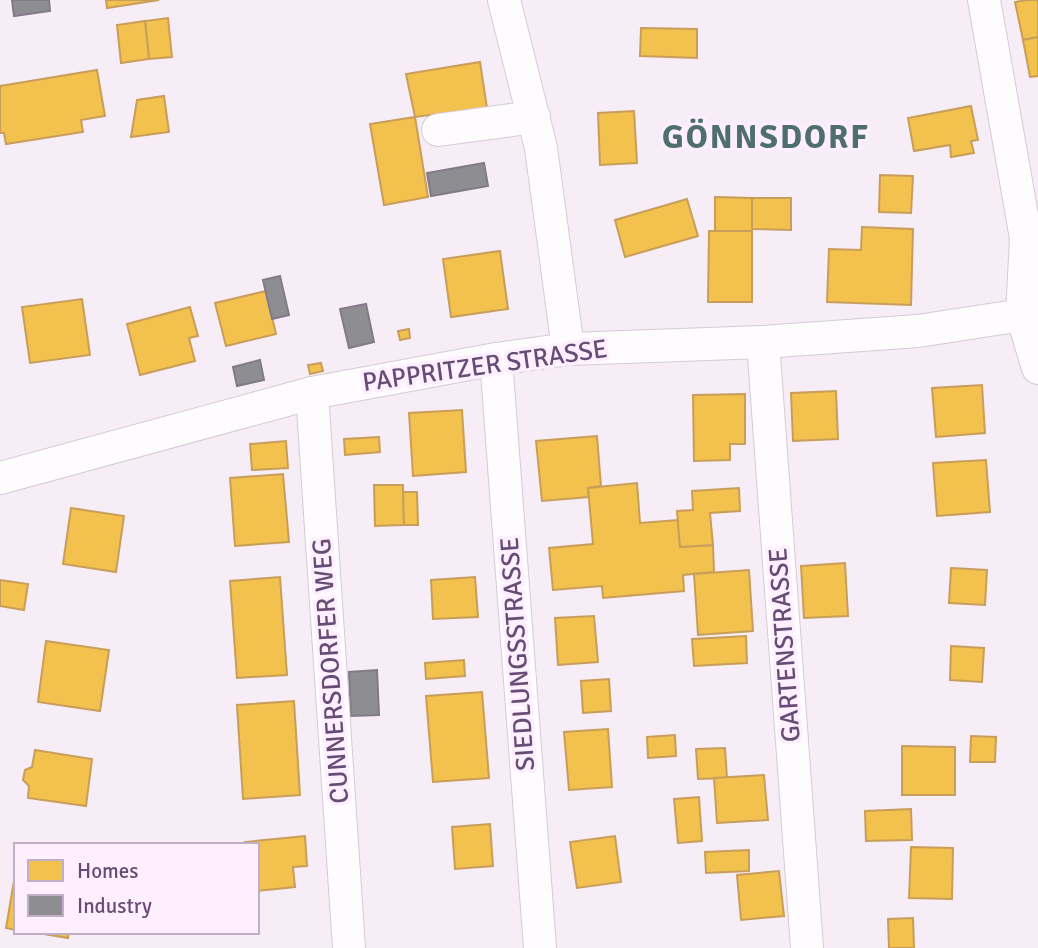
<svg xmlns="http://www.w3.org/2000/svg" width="1038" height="948" font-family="Signika,sans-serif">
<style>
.homes{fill:#f2c14e;stroke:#c89e5a;stroke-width:2}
.industry{fill:#8d8d92;stroke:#827a89;stroke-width:2}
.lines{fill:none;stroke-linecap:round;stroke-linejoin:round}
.minor-casing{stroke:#d4cbd7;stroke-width:34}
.minor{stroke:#fefcfe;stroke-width:32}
.labels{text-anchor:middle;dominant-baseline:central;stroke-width:7;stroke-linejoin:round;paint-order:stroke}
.street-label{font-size:26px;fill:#674d75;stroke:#fdeffe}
.district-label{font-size:33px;font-weight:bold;letter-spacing:2px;fill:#4f6f6e;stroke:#fdeffe}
</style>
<rect width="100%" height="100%" fill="#f6edf7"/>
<!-- homes -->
<g class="homes">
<path d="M106,0H159L107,8Z"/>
<path d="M1028,0H1038V37L1023,40L1015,2Z"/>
<path d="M168,18L172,57L149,59L145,21Z"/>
<path d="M145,21L149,59L121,63L117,25Z"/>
<path d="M641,28L697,29V58L640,56Z"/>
<path d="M1038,37V76L1030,77L1023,40Z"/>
<path d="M480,62L487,108L415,117L406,74Z"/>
<path d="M97,70L105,116L81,120L83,132L6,144L4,133H0V86Z"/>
<path d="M164,96L169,132L131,137L137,100Z"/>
<path d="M971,106L978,140L971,141L974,153L951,157L950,145L914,151L908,118Z"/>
<path d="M634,111L637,163L600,165L598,113Z"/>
<path d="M415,117L428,197L384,205L370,124Z"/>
<path d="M880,175L913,176L911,213L879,212Z"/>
<path d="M715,197L752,198V231H715Z"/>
<path d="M752,198H791V230L752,229Z"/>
<path d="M687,199L698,236L625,257L615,220Z"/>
<path d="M862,227L913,229L911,305L827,302L829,249L861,250Z"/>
<path d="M709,231H752V302H708Z"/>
<path d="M500,251L508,309L451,317L443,259Z"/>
<path d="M266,291L276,334L226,346L215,303Z"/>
<path d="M82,299L90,355L30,363L22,307Z"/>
<path d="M190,307L198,336L189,338L195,361L140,375L127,324Z"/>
<path d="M409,329L410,338L400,340L398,331Z"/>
<path d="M321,363L323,371L310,374L308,365Z"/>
<path d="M982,385L985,433L936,437L932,388Z"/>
<path d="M836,391L838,439L793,441L791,393Z"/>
<path d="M745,394V444H730V460L694,461L693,395Z"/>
<path d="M462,410L466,472L413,476L409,413Z"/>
<path d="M597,436L601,486L588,488L589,497L542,501L536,441Z"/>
<path d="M379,437L380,452L345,455L344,439Z"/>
<path d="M286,441L288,468L252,470L250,444Z"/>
<path d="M986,460L990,512L937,516L933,463Z"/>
<path d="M283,474L289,542L235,546L230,478Z"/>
<path d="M637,483L640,523L678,520L680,547L713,545L714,572L683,575L684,591L603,598L602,586L553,590L549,548L593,544L588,488Z"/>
<path d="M374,485H403L404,525L375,526Z"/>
<path d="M739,488L740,511L710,513L713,545L680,547L677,511L693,510L692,491Z"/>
<path d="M403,492H417L418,525H404Z"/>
<path d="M71,508L124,516L116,572L63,564Z"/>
<path d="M845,563L848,616L804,618L801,566Z"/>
<path d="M951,568L987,570L985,605L949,603Z"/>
<path d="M749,570L753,631L698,635L694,574Z"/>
<path d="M280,577L287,675L237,678L230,581Z"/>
<path d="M475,577L478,617L433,619L431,580Z"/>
<path d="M0,580L28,584L24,610L0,606Z"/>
<path d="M594,616L598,662L558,665L555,618Z"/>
<path d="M746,636L747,663L694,666L692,639Z"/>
<path d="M46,641L109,650L100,711L38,702Z"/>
<path d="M951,646L984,648L982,682L950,680Z"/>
<path d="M464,660L465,676L426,679L425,663Z"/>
<path d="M609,679L611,711L583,713L581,681Z"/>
<path d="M482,692L489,778L433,782L426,696Z"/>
<path d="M294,701L300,795L243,799L237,705Z"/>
<path d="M608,729L612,787L569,790L564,732Z"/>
<path d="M675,735L676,756L648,758L647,737Z"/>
<path d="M971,736L996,737L995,762H970Z"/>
<path d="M902,746L955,747V795H902Z"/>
<path d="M725,748L727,778L698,779L696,749Z"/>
<path d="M35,750L92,759L86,806L28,798L29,786L23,780L25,770L32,767Z"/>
<path d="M764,775L768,820L717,823L714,778Z"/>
<path d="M699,797L702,841L678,843L674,799Z"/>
<path d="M911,809L912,840L866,841L865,811Z"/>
<path d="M490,824L493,866L455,869L452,827Z"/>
<path d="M305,836L307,866L293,867L295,887L257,891V845H246L245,842Z"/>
<path d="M615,836L621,882L577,888L570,842Z"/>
<path d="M911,847L953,848L952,899L909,898Z"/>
<path d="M749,850V871L706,873L705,852Z"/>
<path d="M16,869V930L6,928Z"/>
<path d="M779,871L784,916L741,920L737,875Z"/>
<path d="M913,918L914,948H889L888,919Z"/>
<path d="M32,932H69L68,938Z"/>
</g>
<!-- industry -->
<g class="industry">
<path d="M12,0H49L50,11L14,16Z"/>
<path d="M484,163L488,186L431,196L427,173Z"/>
<path d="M280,276L289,315L272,319L263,280Z"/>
<path d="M366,304L374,342L349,348L340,309Z"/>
<path d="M260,360L264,380L237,386L233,367Z"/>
<path d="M377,670L379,715L351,716L349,672Z"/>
</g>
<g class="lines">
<!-- minor casing -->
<g class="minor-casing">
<g id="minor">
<path d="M504,0L541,148L568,349"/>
<path d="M984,0L1026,238L1022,315L1038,368"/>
<path d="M438,130L534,117"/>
<path d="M763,342L807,948"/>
<path d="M496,359L540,948"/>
<path d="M312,393L349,948"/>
<path d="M0,478L312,393L496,359L568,349L763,342L918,331L1022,315"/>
</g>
</g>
<!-- minor -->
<use href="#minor" class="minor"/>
</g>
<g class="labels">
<!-- street labels -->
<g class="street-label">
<text transform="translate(485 366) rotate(-8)">PAPPRITZER STRASSE</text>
<text transform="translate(785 645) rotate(-94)">GARTENSTRASSE</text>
<text transform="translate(518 654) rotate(-94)">SIEDLUNGSSTRASSE</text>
<text transform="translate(331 671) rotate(-94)">CUNNERSDORFER WEG</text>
</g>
<!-- district labels -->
<g class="district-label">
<text x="766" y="137">GÖNNSDORF</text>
</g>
</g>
<!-- legend -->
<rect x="14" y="843" width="245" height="91" fill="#fdeffe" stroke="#c1aec7" stroke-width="2"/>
<rect x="28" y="860" width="35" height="21" fill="#f2c14e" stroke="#c1aec7" stroke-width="2"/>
<text x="77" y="878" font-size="21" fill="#674d75">Homes</text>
<rect x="28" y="895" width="35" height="21" fill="#8d8d92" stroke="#c1aec7" stroke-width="2"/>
<text x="77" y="913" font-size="21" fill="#674d75">Industry</text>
</svg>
